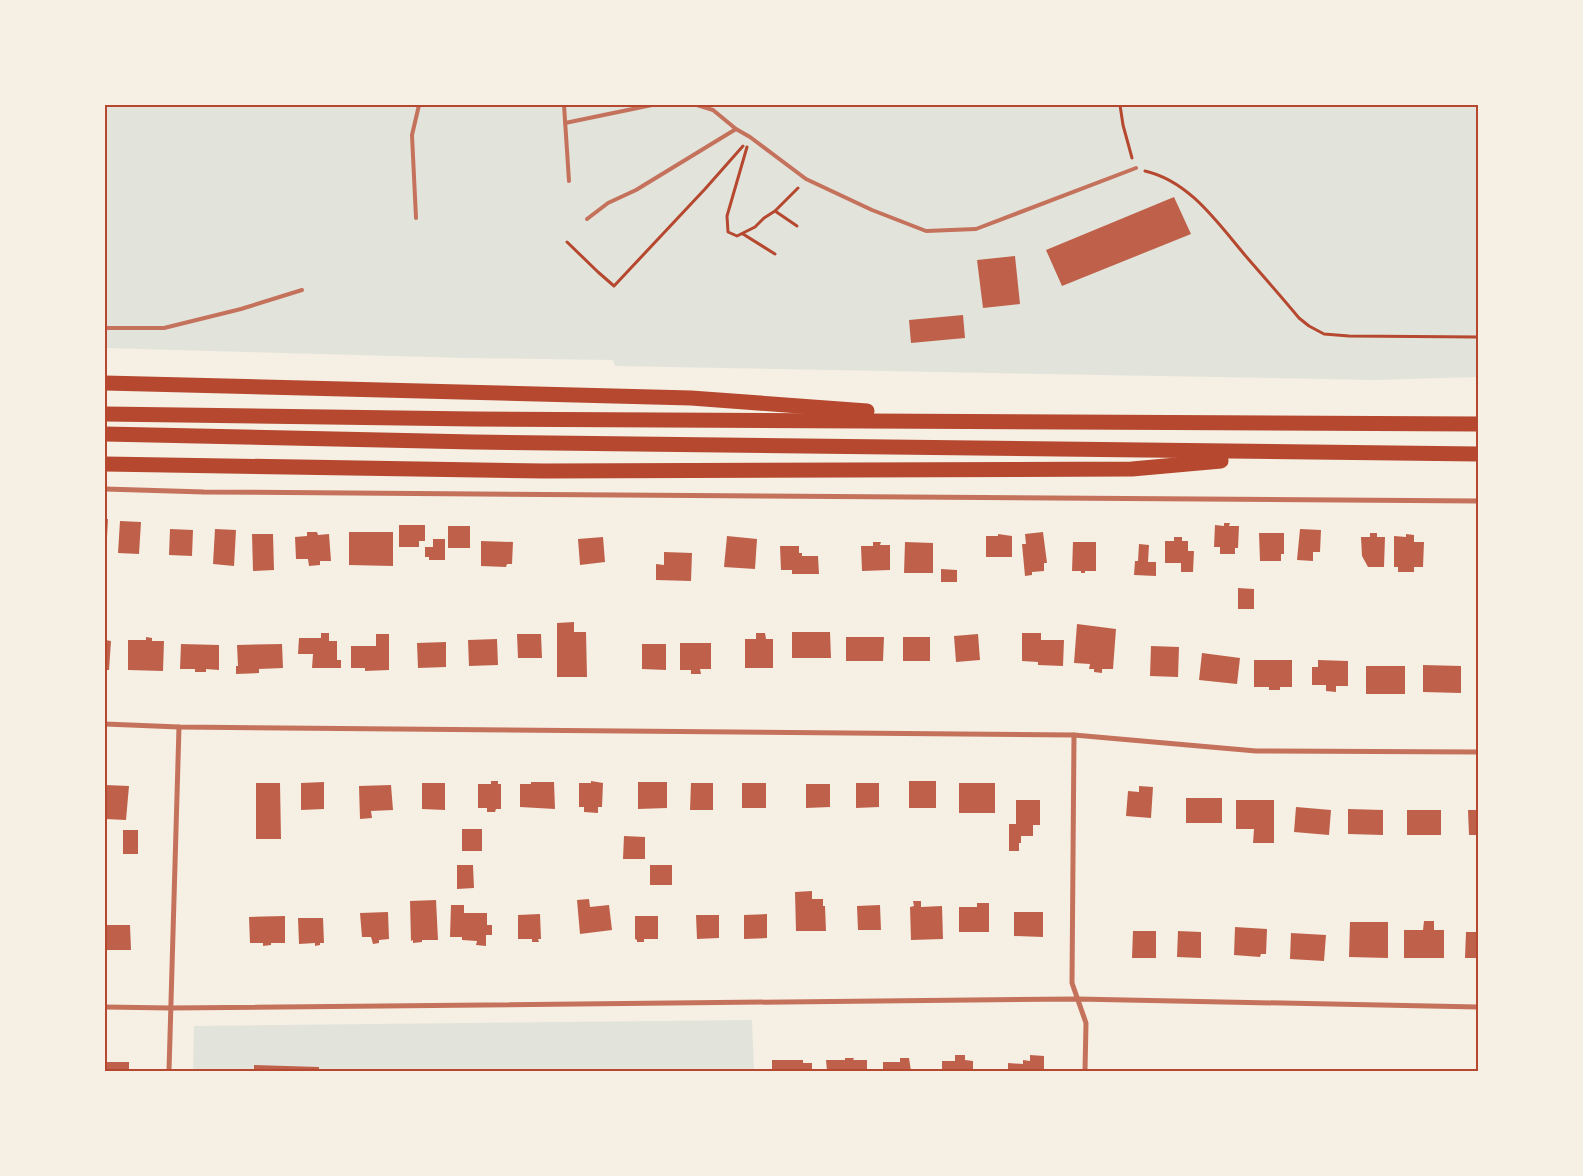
<svg xmlns="http://www.w3.org/2000/svg" width="1583" height="1176" font-family="'Open Sans',sans-serif">
<style>
.green{fill:#e2e4dc}
.building{fill:#bf614a}
.lines{fill:none;stroke-linecap:round;stroke-linejoin:round}
.path{stroke:#b5482f;stroke-width:3}
.service{stroke:#c5725c;stroke-width:4}
.minor{stroke:#c5725c;stroke-width:5}
.motorway{stroke:#b5482f;stroke-width:15}
.neatline{fill:none;stroke:#b5482f;stroke-width:2}
</style>
<rect width="100%" height="100%" fill="#f6efe4"/>
<!-- green -->
<g class="green">
<path d="M105,105H1478V377L1375,380L615,366L613,360L466,358L105,348Z"/>
<path d="M752,1020L754,1071H193L194,1026Z"/>
</g>
<!-- building -->
<g class="building">
<path d="M1174,197L1191,234L1062,286L1046,250Z"/>
<path d="M1015,256L1020,304L983,308L977,260Z"/>
<path d="M963,315L965,338L911,343L909,320Z"/>
<path d="M105,519H108L107,537H105Z"/>
<path d="M120,521L141,522L139,554L118,553Z"/>
<path d="M1224,523H1230L1229,526H1239L1238,548H1235V554H1220V547H1214L1215,525L1224,526Z"/>
<path d="M399,525H425V541H419V547H399Z"/>
<rect x="448" y="526" width="22" height="22"/>
<path d="M170,529L193,530L192,556L169,555Z"/>
<path d="M215,529L236,530L234,566L213,564Z"/>
<path d="M1300,529L1321,530L1320,552H1313V561L1297,560Z"/>
<path d="M307,532H317L318,535L329,534L331,561H320V565L309,566L308,559H296L295,537L307,536Z"/>
<path d="M349,532H393V566L349,565Z"/>
<path d="M1043,532L1047,563H1044V571L1032,572V575L1025,576L1022,544H1026L1025,534Z"/>
<path d="M1259,533H1284V554H1281V561H1260Z"/>
<path d="M1370,533H1377V537H1385L1384,567H1368L1362,556L1361,537H1370Z"/>
<path d="M252,534H273L274,570L253,571Z"/>
<path d="M998,534L1012,536V557H986V536H998Z"/>
<path d="M1406,534L1414,535V542H1424L1423,567H1414V572H1398V567H1394V536L1406,537Z"/>
<path d="M727,536L757,539L755,569L724,567Z"/>
<path d="M603,537L605,562L580,565L578,539Z"/>
<path d="M1174,537H1182V541H1188V551H1194L1193,572H1181V563H1165V541H1174Z"/>
<path d="M433,539H445V560H429V557H425V547H433Z"/>
<path d="M481,541L513,542L512,564H507L506,567L481,566Z"/>
<path d="M873,542H881L880,545H890V570L862,571L861,546H873Z"/>
<path d="M905,542L933,543V573H904Z"/>
<path d="M1073,542H1096V571H1085V573H1081V571H1072Z"/>
<path d="M1139,544L1149,545L1148,562H1156V576L1134,575L1135,561H1138Z"/>
<path d="M780,546H799V553H802V556H818L819,574H792V570H781Z"/>
<path d="M664,552L692,553L691,581L656,580V564L664,565Z"/>
<path d="M941,569L957,570V582H941Z"/>
<path d="M1238,588L1254,589V609H1238Z"/>
<path d="M574,622V632H586L587,677H557V623Z"/>
<path d="M1077,624L1116,629L1113,669H1102V673L1094,672V669H1089L1090,664L1074,663Z"/>
<path d="M792,632H830L831,658H792Z"/>
<path d="M321,633H329V641H337V660H341V668H312L313,654H298L299,638H321Z"/>
<path d="M756,633H765L766,639H773V668H745V639H756Z"/>
<path d="M1022,633H1041V640H1064L1063,666L1038,665V662L1022,661Z"/>
<path d="M376,634H389V670L365,671V668H351V646H376Z"/>
<path d="M517,634H541L542,658H518Z"/>
<path d="M978,634L980,660L956,662L954,636Z"/>
<path d="M146,637L152,638V641H164L163,671L128,670V640H146Z"/>
<path d="M846,637H884L883,661H846Z"/>
<rect x="903" y="637" width="27" height="24"/>
<path d="M497,639L498,665L469,666L468,640Z"/>
<path d="M105,640L111,641L109,670H105Z"/>
<path d="M446,642V667L418,668L417,643Z"/>
<path d="M680,643H711V669H700L701,674H691V670H680Z"/>
<path d="M181,644L219,645V670L206,669V672H195V669H180Z"/>
<path d="M282,644L283,668L259,669V673L236,674V666H238L237,645Z"/>
<path d="M642,644H666V670L642,669Z"/>
<path d="M1151,646L1179,647L1178,677L1150,676Z"/>
<path d="M1202,653L1240,658L1237,684L1199,680Z"/>
<path d="M1254,660H1292V687H1280V690H1269V687H1254Z"/>
<path d="M1318,660L1348,661V686H1336V692L1326,691V685H1312V667H1318Z"/>
<path d="M1423,665L1461,666V693L1423,692Z"/>
<rect x="1366" y="666" width="39" height="28"/>
<path d="M491,781H498V784H501V809H496L495,812H487V808H478V784H491Z"/>
<path d="M591,781L603,783L602,807H598V813L584,812V807H579V783H591Z"/>
<rect x="909" y="781" width="27" height="27"/>
<path d="M324,782V809L301,810V783Z"/>
<path d="M531,782H554L555,809L520,807V784H531Z"/>
<path d="M638,782H667V808L638,809Z"/>
<path d="M256,783H280L281,839H256Z"/>
<path d="M422,783H445V810L422,809Z"/>
<path d="M691,783H713V810H690Z"/>
<rect x="742" y="783" width="24" height="25"/>
<path d="M856,783H879V807L856,808Z"/>
<rect x="959" y="783" width="36" height="30"/>
<path d="M806,784H830V807L806,808Z"/>
<path d="M105,785L129,786L126,820L105,819Z"/>
<path d="M391,785L393,810L371,811L372,818L360,819L359,786Z"/>
<path d="M1139,786L1153,787L1151,818L1126,816L1128,791L1139,792Z"/>
<rect x="1186" y="798" width="36" height="25"/>
<path d="M1016,800H1040V825H1033V836H1021V843H1019V851H1009V824H1016Z"/>
<path d="M1236,800H1274V843H1253L1254,829H1236Z"/>
<path d="M1296,807L1331,810L1329,835L1294,832Z"/>
<path d="M1348,809L1383,810V835L1348,834Z"/>
<rect x="1407" y="810" width="34" height="25"/>
<path d="M1468,810H1478V835H1469Z"/>
<rect x="462" y="829" width="20" height="22"/>
<rect x="123" y="830" width="15" height="24"/>
<path d="M624,836L645,837V859H623Z"/>
<path d="M457,865H473L474,888L457,889Z"/>
<rect x="650" y="865" width="22" height="20"/>
<path d="M812,891V899H823V906H825L826,931H796L795,892Z"/>
<path d="M589,899L590,907L609,905L612,930L580,934L577,900Z"/>
<path d="M436,900L438,940H422V942L413,943V940L411,941L410,901Z"/>
<path d="M913,901H921V907L942,906L943,939L911,940L910,907L914,906Z"/>
<path d="M977,903H989V932H959V907H977Z"/>
<path d="M451,905H464V913H487V925H492V935H486V946L476,945L477,941L462,940V937H450Z"/>
<path d="M880,905L881,930H858L857,906Z"/>
<path d="M388,912L389,939L379,940V943L373,944L371,937H362L360,913Z"/>
<path d="M1014,912H1043V937L1014,936Z"/>
<path d="M540,914L541,939H538L539,942H532V939H518V915Z"/>
<path d="M767,914V938L744,939V915Z"/>
<path d="M696,915H719V938L697,939Z"/>
<path d="M285,916V943H271V945L263,946V943H250L249,917Z"/>
<path d="M635,916H658V939H644V942H637V940L635,939Z"/>
<path d="M298,918H323L324,943H320V945L315,946V943L299,944Z"/>
<path d="M1424,921H1434V930H1444V958H1404V930H1423Z"/>
<path d="M1350,922H1388V958L1349,957Z"/>
<path d="M105,925H130L131,950H105Z"/>
<path d="M1235,927L1267,929L1266,954H1261L1260,957L1234,955Z"/>
<path d="M1133,931H1156V958H1132Z"/>
<path d="M1178,931L1201,932V958L1177,957Z"/>
<path d="M1466,932H1478V958H1465Z"/>
<path d="M1291,933L1326,935L1324,961L1290,959Z"/>
<path d="M955,1055H965V1060L973,1061V1071H942V1061H955Z"/>
<path d="M1030,1055L1044,1056V1071H1008V1063L1023,1064V1060L1030,1061Z"/>
<path d="M845,1058H854L853,1060H867V1071H827L826,1060H845Z"/>
<path d="M900,1058H909L911,1071H883V1062H900Z"/>
<path d="M772,1060H803V1063H812V1071H772Z"/>
<rect x="105" y="1062" width="24" height="9"/>
<path d="M254,1065L319,1067V1071H254Z"/>
</g>
<g class="lines">
<!-- path -->
<g class="path">
<path d="M1120,105L1123,125L1132,158"/>
<path d="M747,147L727,216L728,232L737,236L755,227L764,218L775,211L798,188"/>
<path d="M1145,171C1189,181 1217,222 1244,254C1262,275 1281,296 1299,318L1309,326L1324,334L1349,336L1478,337"/>
<path d="M775,211L797,226"/>
<path d="M743,234L775,254"/>
<path d="M567,242L598,272L614,286L705,189L743,146"/>
</g>
<!-- service -->
<g class="service">
<path d="M564,105L569,181"/>
<path d="M697,105L713,110L736,129L750,137L806,179L872,210L926,231L976,229L1136,168"/>
<path d="M565,123L652,105"/>
<path d="M416,218L412,135L419,105"/>
<path d="M587,219L608,203L636,190L736,129"/>
<path d="M105,328H164L241,309L302,290"/>
</g>
<!-- minor -->
<g class="minor">
<path d="M105,489L204,492L1478,501"/>
<path d="M105,724L179,727L1074,735L1256,751L1478,752"/>
<path d="M1074,735L1072,983L1086,1023L1085,1071"/>
<path d="M105,1007L170,1008L1077,999L1478,1007"/>
<path d="M169,1071L179,727"/>
</g>
<!-- motorway -->
<g class="motorway">
<path d="M105,383L691,398L867,411"/>
<path d="M105,414L474,419L1478,424"/>
<path d="M105,434L474,442L1478,454"/>
<path d="M105,464L544,471L1132,469L1221,461"/>
</g>
</g>
<!-- border -->
<rect width="1583" height="1176" fill="none" stroke="#f6efe4" stroke-width="212"/>
<rect x="106" y="106" width="1371" height="964" class="neatline"/>
</svg>
